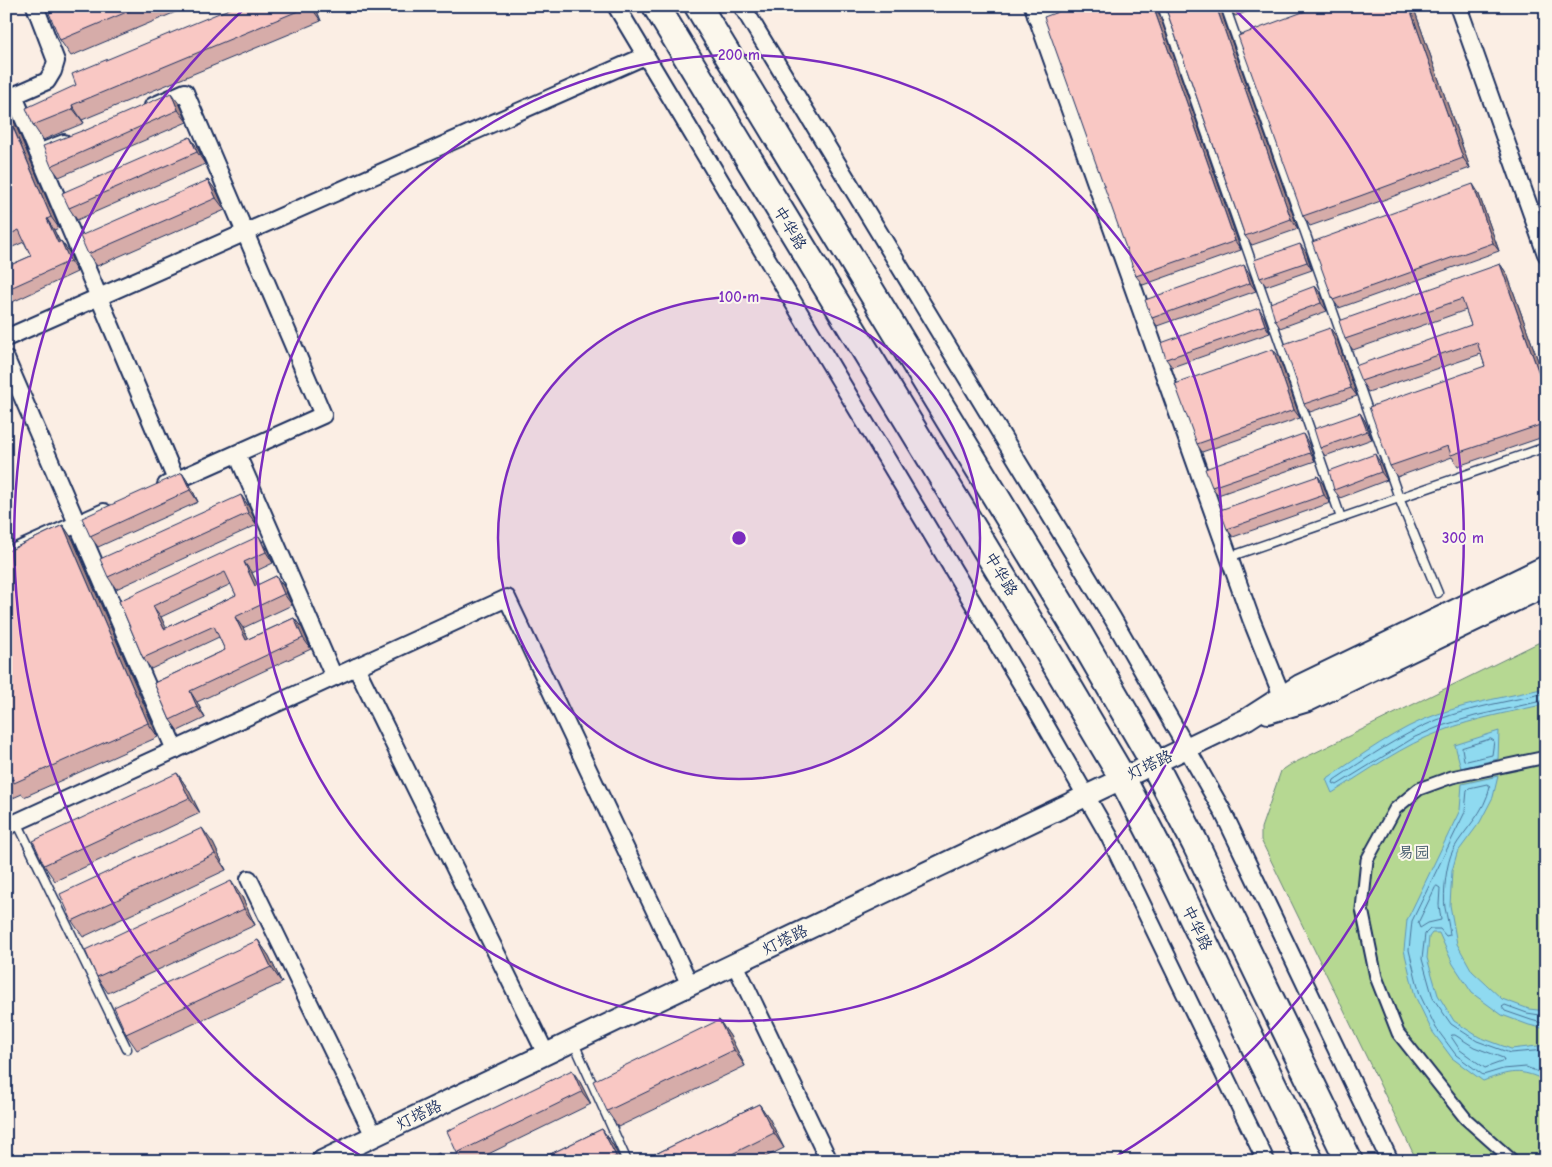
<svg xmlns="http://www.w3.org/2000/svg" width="1552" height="1167" font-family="'Comic Neue','LXGW WenKai TC',sans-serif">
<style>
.green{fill:#b6d892;stroke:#688478}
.water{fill:#8fdaf0;stroke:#6196b6}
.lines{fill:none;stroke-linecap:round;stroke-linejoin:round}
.shore{stroke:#497398;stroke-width:1}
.service-casing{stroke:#1b2f5e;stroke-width:11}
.pedestrian-casing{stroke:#1b2f5e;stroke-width:15}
.minor-casing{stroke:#1b2f5e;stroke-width:20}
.tertiary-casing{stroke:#1b2f5e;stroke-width:24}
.trunk-casing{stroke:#1b2f5e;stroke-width:30}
.service{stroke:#fbf7ec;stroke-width:8}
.pedestrian{stroke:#fbf7ec;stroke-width:11}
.minor{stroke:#fbf7ec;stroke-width:16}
.tertiary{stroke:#fbf7ec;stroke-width:20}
.trunk{stroke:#fbf7ec;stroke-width:26}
.wall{fill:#d6aca9;stroke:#1b2f5e;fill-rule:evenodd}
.shaded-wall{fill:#ae8c89;stroke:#1b2f5e}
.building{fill:#f9c8c4;stroke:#1b2f5e;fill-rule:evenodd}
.ring{fill:none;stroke:#7b2cbf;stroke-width:2.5}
.labels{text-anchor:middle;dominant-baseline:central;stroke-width:4;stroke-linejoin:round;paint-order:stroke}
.street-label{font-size:16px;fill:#1b2f5e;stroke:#fbf7ec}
.park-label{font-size:16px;fill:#42596b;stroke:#fbf7ec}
.centre{fill:#7b2cbf;stroke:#fbf7ec;stroke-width:2.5}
.ring-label{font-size:15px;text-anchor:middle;font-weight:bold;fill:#7b2cbf;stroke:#fbf7ec;stroke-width:4;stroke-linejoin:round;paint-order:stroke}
</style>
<rect width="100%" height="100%" fill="#fbeee4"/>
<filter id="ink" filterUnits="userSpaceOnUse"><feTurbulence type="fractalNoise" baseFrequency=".02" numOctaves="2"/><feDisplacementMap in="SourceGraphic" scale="10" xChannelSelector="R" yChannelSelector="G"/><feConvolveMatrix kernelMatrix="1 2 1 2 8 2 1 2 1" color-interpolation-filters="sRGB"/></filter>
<g filter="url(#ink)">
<!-- green -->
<path class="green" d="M1546,639V1161H1417L1261,840V828L1281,771L1290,765Z"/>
<!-- water -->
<g class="water">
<path d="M1546,688V704C1511,712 1475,718 1442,731C1403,745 1368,771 1332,793L1326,779C1361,756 1397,728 1438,714C1473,702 1510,696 1546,688Z"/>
<path d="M1499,731L1498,759L1461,768L1455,745Z"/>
<path d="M1498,776L1493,797L1480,822L1457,853L1452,871L1450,905L1457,944L1472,971L1502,999L1529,1009L1546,1011V1029L1529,1025L1502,1015L1472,993L1453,964L1439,933H1432L1429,937L1427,958L1438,995L1454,1021L1479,1037L1511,1049L1546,1045V1081C1520,1068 1510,1071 1483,1081L1452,1058L1432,1031L1415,996L1404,950L1407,920L1460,810L1462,784Z"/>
</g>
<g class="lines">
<!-- shore -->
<g class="shore">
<path d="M1546,693C1510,701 1472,707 1437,720C1400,735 1367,758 1334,780L1333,783L1337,785L1415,737L1441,726L1475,716L1546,700"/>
<path d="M1491,739L1494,741L1492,755L1467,761L1464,760L1462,748Z"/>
<path d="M1437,886L1440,888L1439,905L1441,920L1428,923L1420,928L1418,923L1435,888Z"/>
<path d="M1546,1016L1527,1013L1505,1005L1502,1007L1505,1011L1531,1020L1546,1024"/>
<path d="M1452,1035H1455L1474,1047L1503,1058L1504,1061L1485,1068L1460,1050L1452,1038Z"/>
<path d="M1546,1050L1510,1053L1477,1041L1451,1024L1433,998L1422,959L1425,934L1430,929H1440L1446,936L1450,935C1449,926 1447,917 1445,908C1443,893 1446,864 1453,850C1465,828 1485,813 1490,786L1487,784L1469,788L1467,790L1465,812L1412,921L1409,950L1420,995L1436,1028L1456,1055L1483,1075L1503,1069L1526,1067L1546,1075"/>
</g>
<!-- service casing -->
<g class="service-casing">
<g id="service">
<path d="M1162,6L1341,518"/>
<path d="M1225,6L1399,498L1438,593"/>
<path d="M1229,557L1546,447"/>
<path d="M17,822L127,1049"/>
<path d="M573,1041L627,1161"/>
</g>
</g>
<!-- pedestrian casing -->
<g class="pedestrian-casing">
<path id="pedestrian" d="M1513,1161L1466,1119L1398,1033L1376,977L1362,909L1367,860L1395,809L1419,789L1452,777L1546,757"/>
</g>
<!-- minor casing -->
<g class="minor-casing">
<g id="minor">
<path d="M616,6L1034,705L1109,836L1266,1161"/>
<path d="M742,6L1113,619L1222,810L1390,1161"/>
<path d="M1033,6L1251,619L1282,696"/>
<path d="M1458,6L1546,254"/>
<path d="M1036,16L1064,6"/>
<path d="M14,96L176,480"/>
<path d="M6,99L47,81L53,71L56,61L35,6"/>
<path d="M153,106L185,92L323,415L166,485"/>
<path d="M38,153L64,143"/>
<path d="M6,338L645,56"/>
<path d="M6,359L175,750"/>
<path d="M237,454L334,677"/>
<path d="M6,556L104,512"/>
<path d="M356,667L546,1054"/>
<path d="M6,827L507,598L690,985"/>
<path d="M249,879L374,1136"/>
<path d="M735,964L829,1161"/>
</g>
</g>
<!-- tertiary casing -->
<g class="tertiary-casing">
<g id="tertiary">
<path d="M1268,713L1308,701L1546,586"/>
<path d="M322,1161L1247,719L1300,685L1546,566"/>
</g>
</g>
<!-- trunk casing -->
<g class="trunk-casing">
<g id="trunk">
<path d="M656,6L1050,655L1119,772L1164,859L1310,1161"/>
<path d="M698,6L1081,637L1150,756L1195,843L1349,1161"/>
</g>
</g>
<!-- service -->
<use href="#service" class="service"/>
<!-- pedestrian -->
<use href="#pedestrian" class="pedestrian"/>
<!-- minor -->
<use href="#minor" class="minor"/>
<!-- tertiary -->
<use href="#tertiary" class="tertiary"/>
<!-- trunk -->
<use href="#trunk" class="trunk"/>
</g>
<!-- wall -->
<g class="wall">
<path d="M66,6H190L71,56L60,40Z"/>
<path d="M236,6H315L321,21L82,120L84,123L43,140L33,125L76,85Z"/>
<path d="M1074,6H1157V8L1241,250L1143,285L1136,276Z"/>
<path d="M1165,6H1220L1224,20L1298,229L1252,245L1245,236Z"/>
<path d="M1228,6H1263L1235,16Z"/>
<path d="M1319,6H1413L1470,168L1367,206L1310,226L1303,216Z"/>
<path d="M180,105L187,122L59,177L51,166L84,131Z"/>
<path d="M13,119L59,228L54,230L60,242L61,241L69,252L77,272L6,305V267L31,256L24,242L6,250V216L12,214Z"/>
<path d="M190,137L198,149L205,164L77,220L69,208Z"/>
<path d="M208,180L217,192L225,210L97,266L88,254Z"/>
<path d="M1478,192L1499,251L1339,308L1333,300Z"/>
<path d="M1306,252L1312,270L1266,286L1260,278Z"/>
<path d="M1500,264L1507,274L1546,383V436L1458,466L1452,457L1397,477L1390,466L1485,366L1481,354L1368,392L1361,381L1471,325L1466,310L1353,350L1345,339Z"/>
<path d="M1249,273L1256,291L1157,326L1152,318Z"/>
<path d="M1315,286L1321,294L1327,311L1280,328L1275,320Z"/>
<path d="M1264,316L1270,333L1172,367L1166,359Z"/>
<path d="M1330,328L1336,336L1357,396L1310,412L1304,404Z"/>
<path d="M1279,357L1300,418L1202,452L1197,444Z"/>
<path d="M1360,413L1365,421L1372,439L1325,456L1320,448Z"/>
<path d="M1308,442L1315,461L1218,495L1212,487Z"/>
<path d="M1380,462L1387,480L1340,498L1334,490Z"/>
<path d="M182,473L190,485L198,502L98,547L90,536Z"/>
<path d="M1318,476L1323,484L1330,503L1233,537L1227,529Z"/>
<path d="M241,495L249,507L257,525L116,589L108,577Z"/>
<path d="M63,525L73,540L158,737L24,797L22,794L6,801V552Z"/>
<path d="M266,547L273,563L252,573L258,585L276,576L284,587L292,605L243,628L248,639L294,618L302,628L311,649L197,702L205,718L178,731L170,720L154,683L225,650L219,637L151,669L143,658L119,601ZM231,584L236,595L166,628L161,617Z"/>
<path d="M177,773L188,789L200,813L55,881L44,865Z"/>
<path d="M213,843L226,870L83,937L72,921Z"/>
<path d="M242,897L255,925L108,993L97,977Z"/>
<path d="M258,940L269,956L282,983L137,1050L126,1034Z"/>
<path d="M719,1020L730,1036L745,1066L618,1127L607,1111Z"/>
<path d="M580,1082L591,1104L474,1161H463L457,1153Z"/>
<path d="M759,1104L769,1118L784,1148L757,1161H641Z"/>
<path d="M602,1129L613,1145L621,1161H536Z"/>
</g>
<!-- shaded-wall -->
<g class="shaded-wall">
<path d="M310,6H315L321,21Z"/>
<path d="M1153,6H1157V8L1241,250L1235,241Z"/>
<path d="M1216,6H1220L1224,20L1298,229L1291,219Z"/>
<path d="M1409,6H1413L1470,168L1463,158Z"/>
<path d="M171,93L180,105L187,122L178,110Z"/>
<path d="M72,105L84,123L73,109Z"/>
<path d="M6,110L13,119L59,228L51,217Z"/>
<path d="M190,137L198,149L205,164L197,152Z"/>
<path d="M208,180L217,192L225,210L216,198Z"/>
<path d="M1473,184L1478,192L1499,251L1493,243Z"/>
<path d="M47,219L54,230L65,254L58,243Z"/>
<path d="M61,241L69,252L77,272L70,261Z"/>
<path d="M1300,244L1306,252L1312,270L1307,262Z"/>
<path d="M1500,264L1507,274L1546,383V393Z"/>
<path d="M1244,265L1249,273L1256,291L1250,283Z"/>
<path d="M1315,286L1321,294L1327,311L1321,303Z"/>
<path d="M1259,308L1264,316L1270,333L1265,325Z"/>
<path d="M1330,328L1336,336L1357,396L1351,388Z"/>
<path d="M1273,349L1279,357L1300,418L1294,410Z"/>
<path d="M1360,413L1365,421L1372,439L1367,431Z"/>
<path d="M1303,434L1308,442L1315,461L1310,453Z"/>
<path d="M1375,454L1380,462L1387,480L1381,472Z"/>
<path d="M182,473L190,485L198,502L190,490Z"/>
<path d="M1318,476L1323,484L1330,503L1324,495Z"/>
<path d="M241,495L249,507L257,525L248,513Z"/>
<path d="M63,525L73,540L158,737L148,723Z"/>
<path d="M259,536L266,547L273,563L266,552Z"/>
<path d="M244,562L252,573L263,597L255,586Z"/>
<path d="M276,576L284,587L292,605L284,594Z"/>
<path d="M153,606L161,617L172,640L164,629Z"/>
<path d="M235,617L243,628L254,651L246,640Z"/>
<path d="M294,618L302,628L311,649L303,638Z"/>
<path d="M190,691L197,702L205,718L197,707Z"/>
<path d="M177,773L188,789L200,813L189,798Z"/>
<path d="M202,828L213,843L226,870L215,854Z"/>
<path d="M231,881L242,897L255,925L244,909Z"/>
<path d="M258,940L269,956L282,983L271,967Z"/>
<path d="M719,1020L730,1036L745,1066L734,1050Z"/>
<path d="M572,1070L580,1082L591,1104L582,1092Z"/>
<path d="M759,1104L769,1118L784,1148L774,1133Z"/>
<path d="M602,1129L613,1145L621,1161H619L616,1156Z"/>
</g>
<!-- building -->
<g class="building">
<path d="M66,6H141L60,40L49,13Z"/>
<path d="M236,6H310L72,105L73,109L33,125L26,108L76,85L72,74Z"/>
<path d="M1074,6H1153L1235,241L1136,276L1044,17Z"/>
<path d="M1165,6H1216L1291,219L1245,236Z"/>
<path d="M1319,6H1409L1463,158L1360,196L1303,216L1238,36Z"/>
<path d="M171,93L178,110L51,166L43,146L84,130V131Z"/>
<path d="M6,111L51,217L47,219L58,243L61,241L70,261L6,290V267L31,256L19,230L6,236V216L12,214L6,202Z"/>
<path d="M190,137L197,152L69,208L62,193Z"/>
<path d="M208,180L216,198L88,254L80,236Z"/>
<path d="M1473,184L1493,243L1333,300L1312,242Z"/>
<path d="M1300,244L1307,262L1260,278L1254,260Z"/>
<path d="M1500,264L1546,393V423L1451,455L1448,446L1390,466L1369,407L1485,366L1477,342L1361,381L1355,366L1471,325L1462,299L1345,339L1339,321Z"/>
<path d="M1244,265L1250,283L1152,318L1145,300Z"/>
<path d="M1315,286L1321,303L1275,320L1270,303Z"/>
<path d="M1259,308L1265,325L1166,359L1161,343Z"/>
<path d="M1330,328L1351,388L1304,404L1284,344Z"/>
<path d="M1273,349L1294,410L1197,444L1175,384Z"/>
<path d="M1360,413L1367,431L1320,448L1314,429Z"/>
<path d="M1303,434L1310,453L1212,487L1205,469Z"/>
<path d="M1375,454L1381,472L1334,490L1329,471Z"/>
<path d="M182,473L190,490L90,536L82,518Z"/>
<path d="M1318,476L1324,495L1227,529L1220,510Z"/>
<path d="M241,495L248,513L108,577L100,559Z"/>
<path d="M63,525L148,723L14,783L13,779L6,782V552Z"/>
<path d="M259,536L266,552L244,562L255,586L276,576L284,594L235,617L246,640L294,618L303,638L190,691L197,707L170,720L154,683L225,650L214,626L143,658L119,601ZM225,572L236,595L164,629L153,606Z"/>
<path d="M177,773L189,798L44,865L33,841Z"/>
<path d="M202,828L215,854L72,921L60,894Z"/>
<path d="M231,881L244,909L97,977L85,950Z"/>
<path d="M258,940L271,967L126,1034L114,1007Z"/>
<path d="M719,1020L734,1050L607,1111L593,1081Z"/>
<path d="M572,1070L582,1092L457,1153L447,1131Z"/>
<path d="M759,1104L774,1133L718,1161H641Z"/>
<path d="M602,1129L616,1156L607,1161H536Z"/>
<path d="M439,1153L443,1161H423Z"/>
</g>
</g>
<!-- distance rings -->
<circle cx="739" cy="538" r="241" fill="#7b2cbf" fill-opacity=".12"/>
<g class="ring">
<circle cx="739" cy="538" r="241"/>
<circle cx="739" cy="538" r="483"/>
<path d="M366 1159A724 724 0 0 1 245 8M1233 8A724 724 0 0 1 1112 1159"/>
</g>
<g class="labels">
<!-- street labels -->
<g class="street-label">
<text transform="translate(790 228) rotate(59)">中华路</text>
<text transform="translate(1001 574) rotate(59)">中华路</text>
<text transform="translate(1150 765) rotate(-25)">灯塔路</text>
<text transform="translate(1197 928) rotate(64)">中华路</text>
<text transform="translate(785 940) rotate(-26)">灯塔路</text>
<text transform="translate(419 1115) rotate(-26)">灯塔路</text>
</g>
<!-- park labels -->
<g class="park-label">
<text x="1414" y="853">易园</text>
</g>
</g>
<circle cx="739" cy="538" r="8" class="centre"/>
<g class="ring-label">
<text x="739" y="60">200 m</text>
<text x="739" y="302">100 m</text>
<text x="1463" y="543">300 m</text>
</g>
<!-- margin -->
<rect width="1552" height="1167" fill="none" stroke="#fbf7ec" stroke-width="25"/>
<rect x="12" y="12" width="1527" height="1142" fill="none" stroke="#1b2f5e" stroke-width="2" filter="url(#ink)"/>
</svg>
